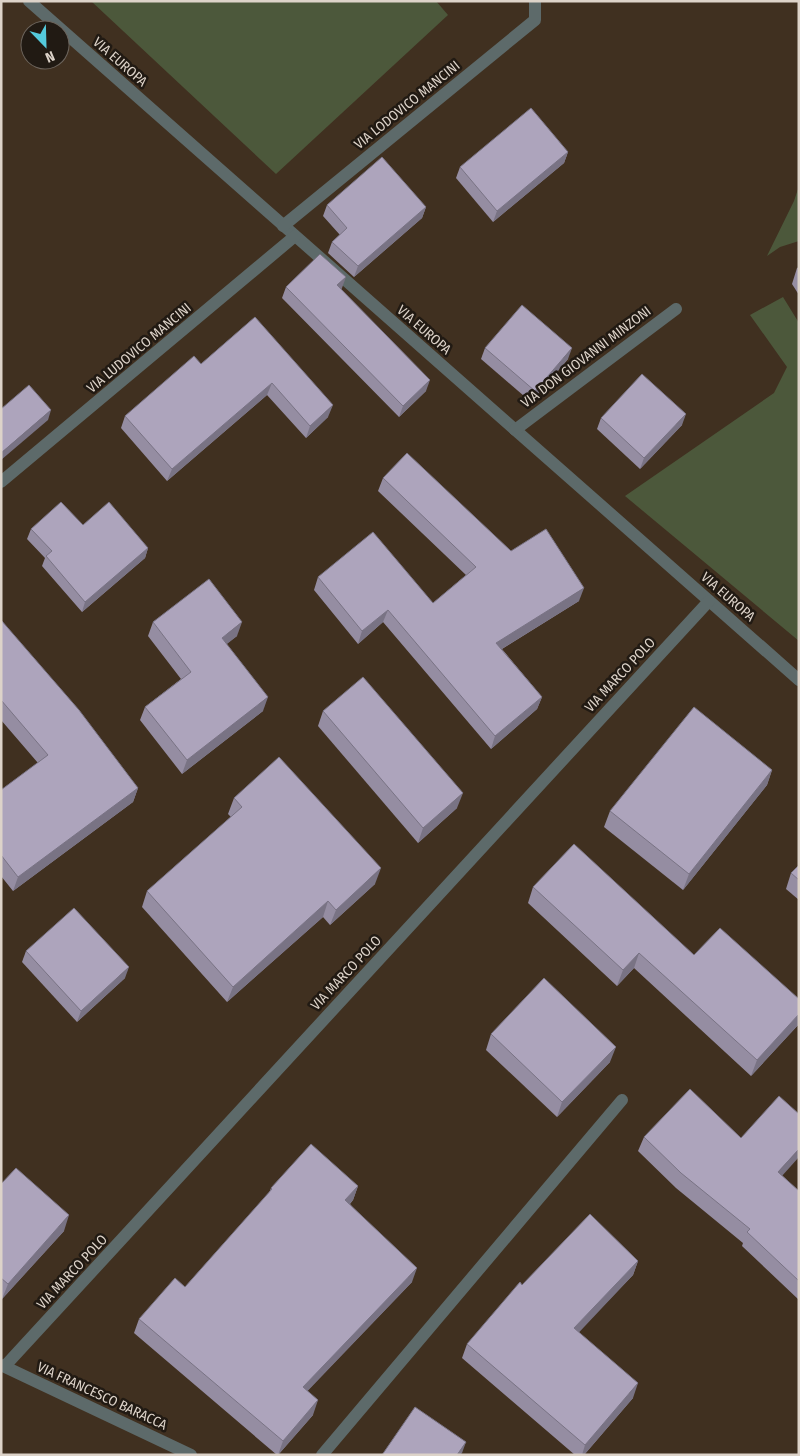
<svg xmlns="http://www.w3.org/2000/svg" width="800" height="1456" font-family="'Fira Sans Condensed',sans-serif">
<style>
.green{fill:#4c583b}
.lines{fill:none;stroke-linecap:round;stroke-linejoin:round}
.street{stroke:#5d6a6a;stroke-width:12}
.wall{fill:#958da2}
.shaded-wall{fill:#797384}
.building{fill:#ada4bc;stroke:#797384}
.labels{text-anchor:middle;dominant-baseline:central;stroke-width:5;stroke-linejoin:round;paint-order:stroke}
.street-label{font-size:14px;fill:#ddd3c9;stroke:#211a13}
</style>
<rect width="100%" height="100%" fill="#403020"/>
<!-- green -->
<g class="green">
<path d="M91,1H436L448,15L276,174Z"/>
<path d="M799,186V241L780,247L767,256L794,201Z"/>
<path d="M783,297L799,323V641L625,496L774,393L787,367L750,315Z"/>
</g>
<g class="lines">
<!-- street -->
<g class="street">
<path d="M29,1L799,680"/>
<path d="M283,226L535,20V1"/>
<path d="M515,430L676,309"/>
<path d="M1,482L295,236"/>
<path d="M1,1365L191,1455"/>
<path d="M5,1366L709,601"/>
<path d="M322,1455L622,1100"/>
</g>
</g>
<!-- wall -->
<g class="wall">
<path d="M568,152L564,163L493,222L456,178L460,167Z"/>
<path d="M327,205L426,207L422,218L354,277L328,253L332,242L340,235L323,216Z"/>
<path d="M799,267V295L792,284L797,268Z"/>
<path d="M286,287L342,288L341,289L426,391L399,417L282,298Z"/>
<path d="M255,317L328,417L306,438L267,395L167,481L121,428L125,416L201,364Z"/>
<path d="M485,348L568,359L531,402L481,359Z"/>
<path d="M601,418L682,425L640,469L597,429Z"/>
<path d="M383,478L511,551L579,601L502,649L542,697L537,709L491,749L383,622L358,644L314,590L318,577L433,603L466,575L378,491Z"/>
<path d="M83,525L148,548L145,558L82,612L42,566L45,558L27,539L31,529Z"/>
<path d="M1,620L138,788L133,802L13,891L1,876V790L38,763L1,720Z"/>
<path d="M153,622L237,636L226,644L263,711L182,774L140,720L145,707L181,679L148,636Z"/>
<path d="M323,711L457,808L418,843L318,726Z"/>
<path d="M772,770L767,785L683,890L604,827L610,811Z"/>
<path d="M234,798L375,884L330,925L323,917L227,1002L142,907L147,891L231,817L228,814Z"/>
<path d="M799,865V900L786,889L791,873Z"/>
<path d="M533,887L799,999V1024L751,1076L634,968L617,986L528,903Z"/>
<path d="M26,951L125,978L77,1022L22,962Z"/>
<path d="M491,1034L610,1062L557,1117L486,1050Z"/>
<path d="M644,1137L741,1138L799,1191V1300L742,1246L743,1243L676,1188L638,1151Z"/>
<path d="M1,1184L64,1231L2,1299L1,1298Z"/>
<path d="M358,1186L353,1200L350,1204L412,1282L307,1391L313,1415L278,1455H277L134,1333L139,1319L185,1287L269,1193L271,1188Z"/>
<path d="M638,1261L633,1275L578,1332L633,1398L584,1455H575L462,1358L467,1344L522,1285Z"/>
</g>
<!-- shaded-wall -->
<g class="shaded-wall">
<path d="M568,152L564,163L493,222L497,211Z"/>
<path d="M426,207L422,218L354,277L358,266Z"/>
<path d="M346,277L342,288L333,296L337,285Z"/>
<path d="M572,348L568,359L531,402L535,391Z"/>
<path d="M430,380L426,391L399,417L403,406Z"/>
<path d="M272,383L267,395L167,481L172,469Z"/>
<path d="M333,405L328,417L306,438L310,426Z"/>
<path d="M51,410L48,420L1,460V453Z"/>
<path d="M686,414L682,425L640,469L644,458Z"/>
<path d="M148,548L145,558L82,612L85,602Z"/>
<path d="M584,588L579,601L492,655L496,643Z"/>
<path d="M388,610L383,622L358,644L362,631Z"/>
<path d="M242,622L237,636L217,652L222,638Z"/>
<path d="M268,697L263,711L182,774L187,760Z"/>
<path d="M542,697L537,709L491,749L495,736Z"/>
<path d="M772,770L767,785L683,890L689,874Z"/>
<path d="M138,788L133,802L13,891L18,877Z"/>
<path d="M463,793L457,808L418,843L423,828Z"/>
<path d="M381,868L375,884L330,925L336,910Z"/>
<path d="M328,901L323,917L227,1002L233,987Z"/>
<path d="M639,953L634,968L617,986L623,970Z"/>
<path d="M129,967L125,978L77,1022L81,1011Z"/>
<path d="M799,1014V1024L751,1076L757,1060Z"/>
<path d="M616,1047L610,1062L557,1117L562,1102Z"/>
<path d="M799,1149V1157L773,1186L778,1172Z"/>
<path d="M358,1186L353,1200L340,1214L345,1200Z"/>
<path d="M69,1215L64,1231L2,1299L8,1284Z"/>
<path d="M638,1261L633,1275L569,1343L574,1328Z"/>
<path d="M417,1268L412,1282L298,1401L303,1387Z"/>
<path d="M638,1383L633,1398L584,1455H582L585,1445Z"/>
<path d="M318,1400L313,1415L278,1455L283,1441Z"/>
<path d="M466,1442L462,1453L460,1455H457Z"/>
</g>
<!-- building -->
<g class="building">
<path d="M531,108L568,152L497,211L460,167Z"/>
<path d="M382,157L426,207L358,266L332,242L347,228L327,205Z"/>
<path d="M320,254L346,277L337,285L430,380L403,406L286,287Z"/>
<path d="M522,305L572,348L535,391L485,348Z"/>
<path d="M255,317L333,405L310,426L272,383L172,469L125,416L194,356L201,364Z"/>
<path d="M642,374L686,414L644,458L601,418Z"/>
<path d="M29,385L51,410L1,453V409Z"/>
<path d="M407,453L511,551L546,529L584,588L496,643L542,697L495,736L388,610L362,631L318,577L373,532L433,603L476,567L383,478Z"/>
<path d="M61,502L83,525L109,502L148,548L85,602L46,556L52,551L31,529Z"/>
<path d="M209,579L242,622L222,638L268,697L187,760L145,707L191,672L153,622Z"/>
<path d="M1,620L79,710L138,788L18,877L1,855V790L48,755L1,700Z"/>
<path d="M363,677L463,793L423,828L323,711Z"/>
<path d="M694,707L772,770L689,874L610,811Z"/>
<path d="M279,757L381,868L336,910L328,901L233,987L147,891L242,807L234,798Z"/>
<path d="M574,844L694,955L720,928L799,999V1014L757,1060L639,953L623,970L533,887Z"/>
<path d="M799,865V880L791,873Z"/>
<path d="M74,908L129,967L81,1011L26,951Z"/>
<path d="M544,978L616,1047L562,1102L491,1034Z"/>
<path d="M690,1089L741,1138L779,1096L799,1114V1149L778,1172L799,1191V1281L747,1232L750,1229L681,1173L644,1137Z"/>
<path d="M311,1144L358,1186L345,1200L417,1268L303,1387L318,1400L283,1441L139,1319L175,1278L185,1287L272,1189L271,1188Z"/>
<path d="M16,1168L69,1215L8,1284L1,1278V1184Z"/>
<path d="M590,1214L638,1261L574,1328L638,1383L585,1445L467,1344L520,1282L522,1285Z"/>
<path d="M415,1407L466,1442L457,1455H382Z"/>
</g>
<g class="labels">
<!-- street labels -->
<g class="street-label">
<text transform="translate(120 62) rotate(41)">VIA EUROPA</text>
<text transform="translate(407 105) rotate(-39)">VIA LODOVICO MANCINI</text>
<text transform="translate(424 330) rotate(41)">VIA EUROPA</text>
<text transform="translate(139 348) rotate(-40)">VIA LUDOVICO MANCINI</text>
<text transform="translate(586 357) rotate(-37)">VIA DON GIOVANNI MINZONI</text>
<text transform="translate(728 597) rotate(41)">VIA EUROPA</text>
<text transform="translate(620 675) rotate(-47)">VIA MARCO POLO</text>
<text transform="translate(346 973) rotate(-47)">VIA MARCO POLO</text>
<text transform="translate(72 1272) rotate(-47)">VIA MARCO POLO</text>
<text transform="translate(102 1396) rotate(25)">VIA FRANCESCO BARACCA</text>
</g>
</g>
<!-- border -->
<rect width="800" height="1456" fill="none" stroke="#ddd3c9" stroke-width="5"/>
<!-- north arrow -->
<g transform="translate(45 45) rotate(157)"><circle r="24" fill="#211a13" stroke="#6c645c"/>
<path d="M0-4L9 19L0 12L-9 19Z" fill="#54cadc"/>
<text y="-8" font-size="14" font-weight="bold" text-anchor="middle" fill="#ddd3c9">N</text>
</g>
</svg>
